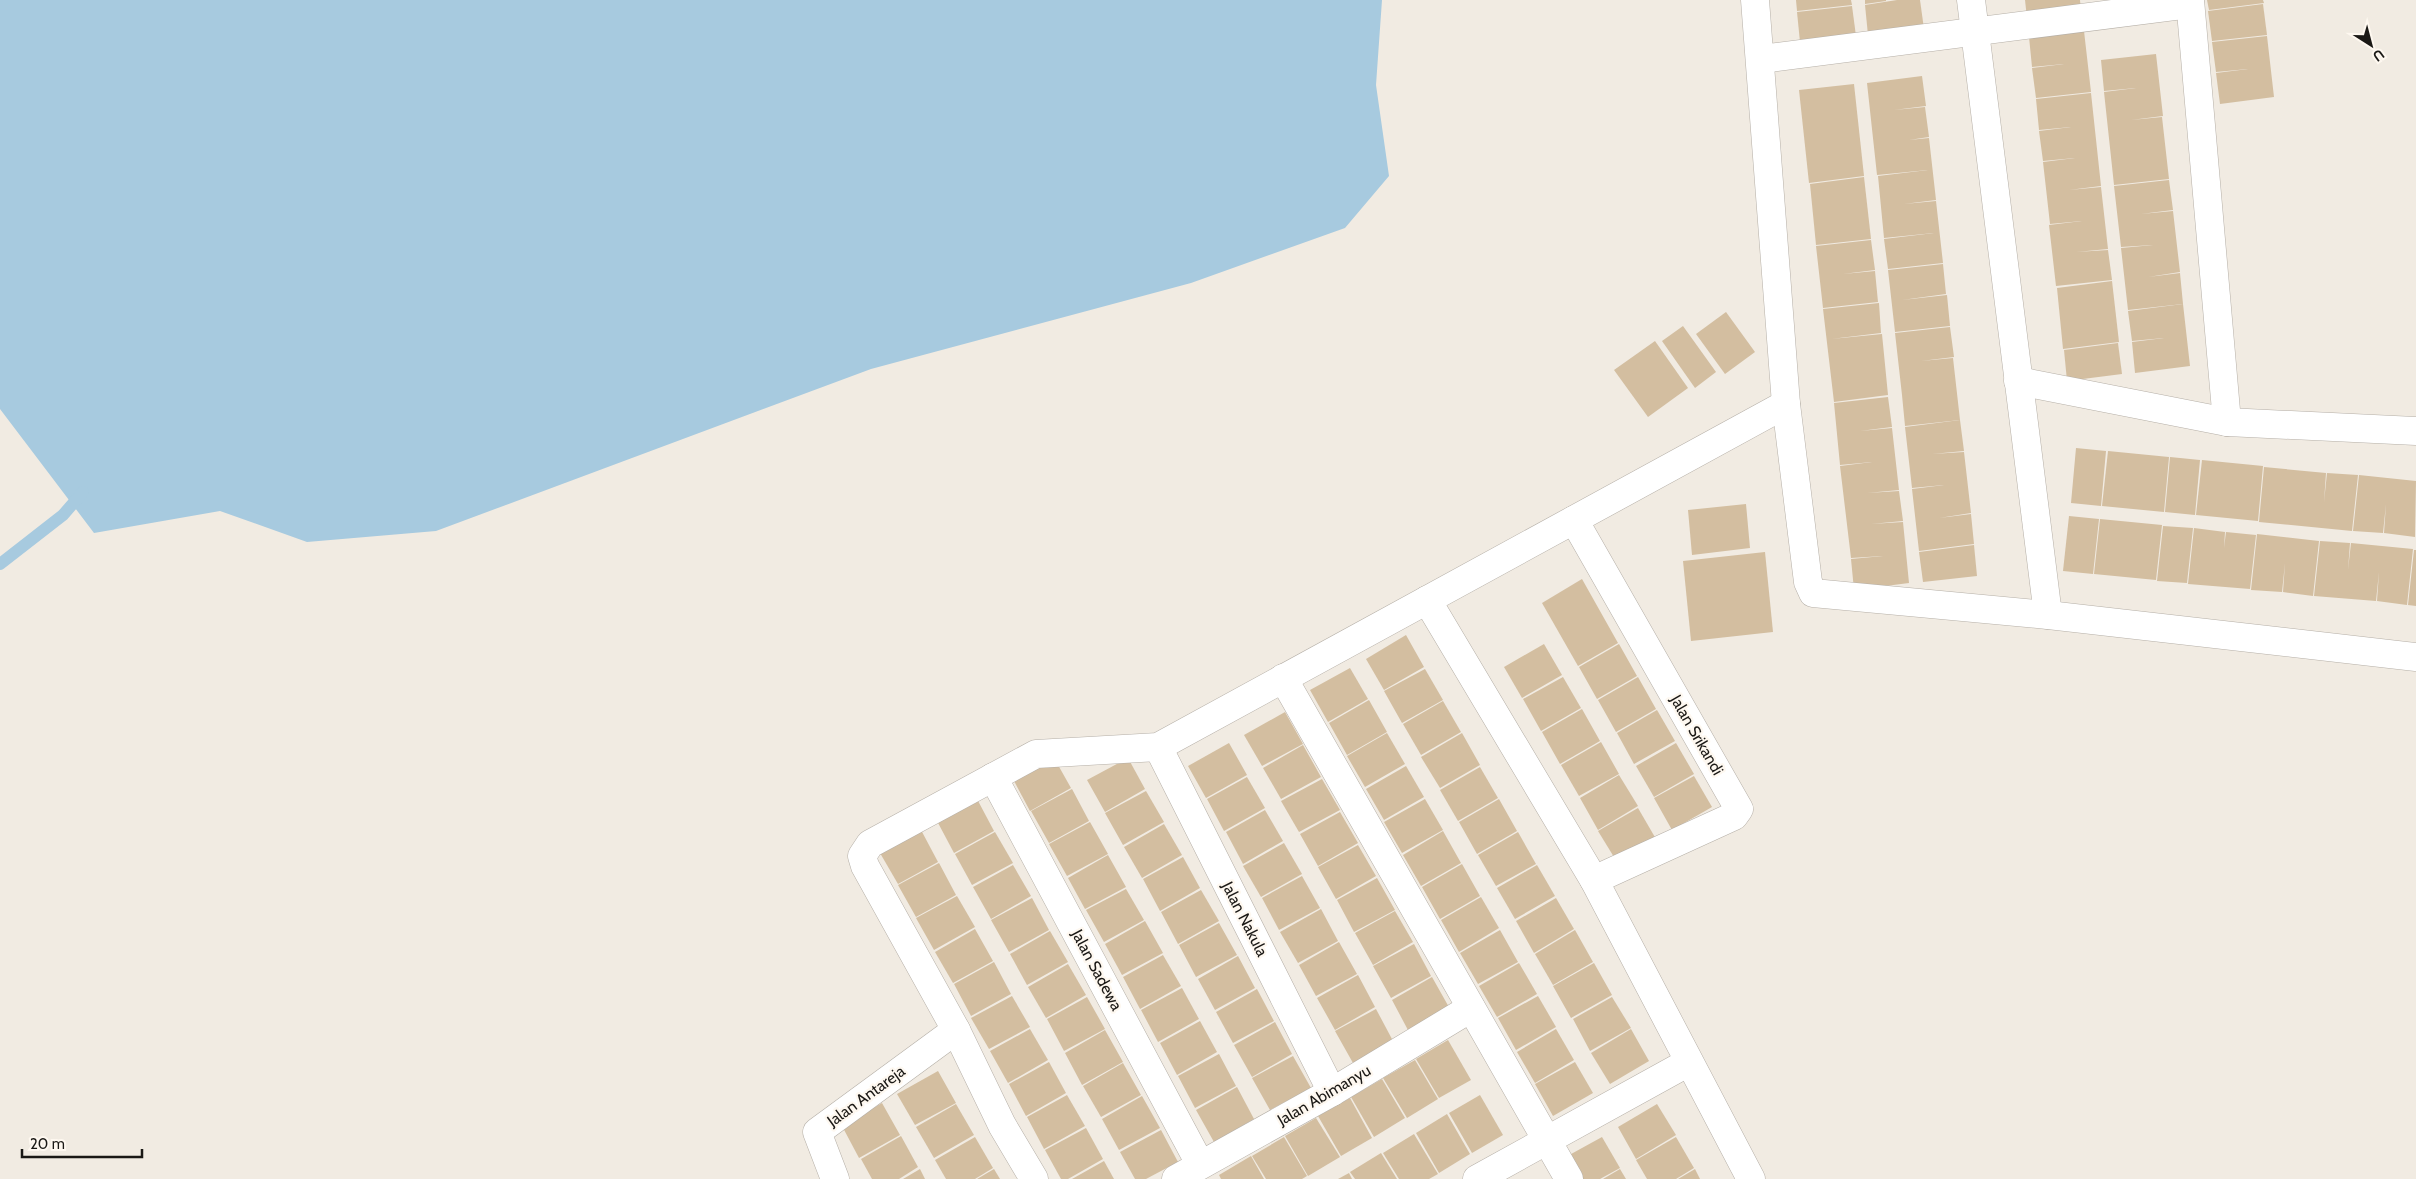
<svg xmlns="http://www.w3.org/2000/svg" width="2416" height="1179" font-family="Cabin,sans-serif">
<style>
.water{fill:#a7cadf}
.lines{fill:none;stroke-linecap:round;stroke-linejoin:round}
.stream{stroke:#a7cadf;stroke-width:12}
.building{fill:#d3bea0}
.minor-casing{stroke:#b5afa7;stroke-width:29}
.minor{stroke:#fff;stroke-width:28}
.labels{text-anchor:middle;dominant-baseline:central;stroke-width:4.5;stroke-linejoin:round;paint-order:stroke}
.street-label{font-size:16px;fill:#1a1815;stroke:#fef8f0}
</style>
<rect width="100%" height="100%" fill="#f1ebe2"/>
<!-- water -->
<path class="water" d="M0,0H1382L1376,85L1389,176L1345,228L1191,283L871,369L436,531L307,542L220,511L94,533L0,409Z"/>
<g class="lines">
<!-- stream -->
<path class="stream" d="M0,564L63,515L83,492"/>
</g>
<!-- building -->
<g class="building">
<path d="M1796,0H1851L1852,5L1797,11Z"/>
<path d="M1865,0H1886V1L1865,4Z"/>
<path d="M1897,0H1920L1924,29L1868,35L1865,5Z"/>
<path d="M2025,0H2080L2081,11L2027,18Z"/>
<path d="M2207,0H2263L2264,3L2209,10Z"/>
<path d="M2263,4L2267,35L2212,41L2208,11Z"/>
<path d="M1852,6L1856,36L1800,42L1797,12Z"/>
<path d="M2084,31L2091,92L2036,98L2032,68L2064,64L2032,67L2029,37Z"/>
<path d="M2267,36L2274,97L2220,104L2216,73L2248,69L2216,72L2212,42Z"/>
<path d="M2156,54L2163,116L2131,120L2162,117L2169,179L2114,185L2104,92L2136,88L2104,91L2101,60Z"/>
<path d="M1922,76L1926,106L1894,110L1925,107L1929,137L1909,140L1929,138L1936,200L1904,204L1936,201L1943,263L1888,269L1884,239L1934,233L1884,238L1878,176L1928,170L1877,175L1867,83Z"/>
<path d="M1854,84L1864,176L1809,183L1799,90Z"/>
<path d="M2091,93L2101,186L2069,190L2101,187L2108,249L2076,252L2108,250L2112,280L2056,286L2049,225L2082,221L2050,224L2043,162L2075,158L2043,161L2039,131L2071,127L2039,130L2036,99Z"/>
<path d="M1864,177L1871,239L1816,245L1810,184Z"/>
<path d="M2169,180L2173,210L2141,214L2173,211L2180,272L2148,277L2180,273L2183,304L2128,310L2121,248L2153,245L2121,247L2114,186Z"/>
<path d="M1871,240L1875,270L1843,274L1875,271L1878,302L1823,308L1816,246Z"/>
<path d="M1943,264L1946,294L1902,300L1947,295L1950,326L1895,332L1888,270Z"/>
<path d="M2112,281L2119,342L2063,349L2057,288Z"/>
<path d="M1879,303L1881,333L1831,339L1882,334L1888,395L1834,402L1823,309Z"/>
<path d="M2183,304L2190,366L2135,373L2132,342L2164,338L2132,341L2128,311Z"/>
<path d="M1726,312L1755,352L1725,374L1696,334Z"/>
<path d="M1683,326L1716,372L1695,388L1662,341Z"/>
<path d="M1950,327L1954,357L1921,361L1953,358L1960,420L1905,426L1902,395L1934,392L1902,395L1895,333Z"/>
<path d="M1655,341L1688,388L1648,417L1614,370Z"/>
<path d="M2118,343L2122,374L2067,381L2064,350Z"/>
<path d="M1888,397L1892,427L1860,431L1892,428L1899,490L1867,493L1899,491L1903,521L1871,524L1903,522L1909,583L1854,590L1851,559L1883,556L1851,558L1840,466L1872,462L1840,465L1834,403Z"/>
<path d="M1960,420L1964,451L1932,454L1964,452L1971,513L1939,518L1971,514L1974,544L1919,551L1912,489L1944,485L1912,488L1905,427Z"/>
<path d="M2076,448L2106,451L2101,506L2071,503Z"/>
<path d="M2108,451L2169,457L2164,512L2102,506Z"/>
<path d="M2170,457L2200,460L2195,515L2165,512Z"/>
<path d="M2202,460L2263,466L2258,521L2196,515Z"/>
<path d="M2264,467L2326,473L2324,502L2327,473L2358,475L2352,531L2259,522Z"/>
<path d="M2359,475L2416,481L2415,537L2384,533L2386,504L2383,533L2353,531Z"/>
<path d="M1746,504L1750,548L1692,555L1688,510Z"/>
<path d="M2069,516L2099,519L2093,574L2063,571Z"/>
<path d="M2100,519L2162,525L2156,580L2094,574Z"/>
<path d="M2163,526L2193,528L2187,583L2157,581Z"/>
<path d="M2194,528L2225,532L2224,548L2226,532L2256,535L2250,589L2188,584Z"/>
<path d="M2257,534L2319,541L2313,596L2283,592L2285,563L2282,592L2251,590Z"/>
<path d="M2320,541L2350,543L2348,570L2351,543L2413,549L2407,605L2377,601L2379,572L2376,601L2314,596Z"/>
<path d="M1974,545L1977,576L1923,582L1919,552Z"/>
<path d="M2414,550H2416V606L2408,605Z"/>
<path d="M1765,552L1773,632L1691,641L1683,561Z"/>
<path d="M1582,579L1618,643L1578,666L1542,603Z"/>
<path d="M1406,635L1424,667L1384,690L1366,659Z"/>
<path d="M1544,644L1562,675L1522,698L1504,667Z"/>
<path d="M1619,644L1637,676L1597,699L1579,667Z"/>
<path d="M1350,668L1368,699L1328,722L1310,690Z"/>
<path d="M1425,669L1443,700L1402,723L1384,691Z"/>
<path d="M1563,677L1581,708L1541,731L1523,699Z"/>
<path d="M1638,677L1656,709L1616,732L1598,700Z"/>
<path d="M1369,700L1387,732L1347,755L1329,723Z"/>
<path d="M1443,701L1461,732L1421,755L1403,724Z"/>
<path d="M1582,709L1600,741L1560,764L1542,732Z"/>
<path d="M1657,710L1675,741L1634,764L1617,733Z"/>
<path d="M1285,712L1303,744L1262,766L1244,735Z"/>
<path d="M1387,733L1405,764L1365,787L1347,756Z"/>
<path d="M1462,733L1480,765L1440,788L1421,757Z"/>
<path d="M1601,742L1619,774L1579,796L1561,765Z"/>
<path d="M1229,743L1247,775L1206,798L1188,766Z"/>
<path d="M1676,743L1694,774L1654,797L1636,766Z"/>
<path d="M1303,745L1321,777L1281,799L1263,768Z"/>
<path d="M1053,756L1071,788L1030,811L1013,779Z"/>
<path d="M1128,758L1145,789L1105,812L1087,780Z"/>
<path d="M1406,766L1424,797L1384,820L1366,789Z"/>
<path d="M1480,767L1498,798L1458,821L1440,790Z"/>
<path d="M1619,775L1638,806L1598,830L1580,798Z"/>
<path d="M1694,776L1712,807L1672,830L1654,798Z"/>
<path d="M1247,777L1265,808L1224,831L1207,799Z"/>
<path d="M1322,779L1340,810L1299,832L1281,801Z"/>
<path d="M1072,789L1089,821L1049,843L1031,811Z"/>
<path d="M1146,791L1164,822L1123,845L1105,813Z"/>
<path d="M977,799L994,831L954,853L937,821Z"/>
<path d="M1425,799L1443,830L1402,853L1384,822Z"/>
<path d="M1499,799L1517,831L1477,854L1459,822Z"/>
<path d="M1638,808L1656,839L1617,862L1598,831Z"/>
<path d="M1265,810L1283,841L1243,864L1226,832Z"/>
<path d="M1340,812L1358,843L1318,866L1300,834Z"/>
<path d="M1090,822L1108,854L1067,876L1049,844Z"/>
<path d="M1164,824L1182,855L1142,878L1124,847Z"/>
<path d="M921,830L938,862L898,884L880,853Z"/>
<path d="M1443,831L1461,863L1421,886L1403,855Z"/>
<path d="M995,832L1013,863L972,885L955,854Z"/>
<path d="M1518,832L1536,864L1496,886L1478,855Z"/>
<path d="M1284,843L1302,874L1261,897L1243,866Z"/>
<path d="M1358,845L1376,876L1336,899L1318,867Z"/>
<path d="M1108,855L1126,887L1085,909L1068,878Z"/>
<path d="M1183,857L1200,888L1160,911L1143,879Z"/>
<path d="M939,863L956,895L916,917L898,885Z"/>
<path d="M1462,864L1480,896L1440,919L1422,887Z"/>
<path d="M1013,865L1031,896L991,919L973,887Z"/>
<path d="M1537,865L1555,896L1515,919L1497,888Z"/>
<path d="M1302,876L1320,908L1279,930L1262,898Z"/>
<path d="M1377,878L1395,910L1354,932L1337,900Z"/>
<path d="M1126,889L1144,920L1104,942L1086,910Z"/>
<path d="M1201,890L1219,921L1178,944L1161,912Z"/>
<path d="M957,896L975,927L934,950L916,918Z"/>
<path d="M1481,897L1499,928L1459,952L1441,920Z"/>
<path d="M1032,898L1049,930L1009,952L991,920Z"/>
<path d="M1556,898L1574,929L1534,953L1516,921Z"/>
<path d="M1321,909L1338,941L1298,963L1280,932Z"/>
<path d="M1395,911L1413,942L1373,965L1355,933Z"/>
<path d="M1145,921L1163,953L1122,975L1105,944Z"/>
<path d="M1219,923L1237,955L1196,977L1179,945Z"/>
<path d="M975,929L993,961L953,983L935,952Z"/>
<path d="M1500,930L1518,962L1478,984L1460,953Z"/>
<path d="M1575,930L1593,962L1553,985L1535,954Z"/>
<path d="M1050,931L1068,962L1027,985L1010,954Z"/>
<path d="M1339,942L1357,974L1316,996L1299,965Z"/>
<path d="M1414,944L1431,976L1391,998L1373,966Z"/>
<path d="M1163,955L1181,986L1140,1009L1123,977Z"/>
<path d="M1238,956L1255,988L1215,1010L1198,979Z"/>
<path d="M994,962L1011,994L971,1016L954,984Z"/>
<path d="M1519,963L1537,994L1497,1017L1479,986Z"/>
<path d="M1594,963L1612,995L1571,1018L1553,986Z"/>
<path d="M1068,964L1086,995L1046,1018L1028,987Z"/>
<path d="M1358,975L1375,1007L1335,1030L1317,998Z"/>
<path d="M1432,977L1450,1009L1409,1032L1392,1000Z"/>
<path d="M1182,988L1199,1019L1158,1042L1141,1010Z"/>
<path d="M1257,989L1274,1021L1233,1043L1216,1012Z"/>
<path d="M1012,996L1030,1027L989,1049L971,1018Z"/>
<path d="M1538,996L1556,1027L1516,1050L1498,1018Z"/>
<path d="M1087,997L1105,1029L1064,1051L1047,1019Z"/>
<path d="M1612,997L1631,1028L1590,1051L1573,1019Z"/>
<path d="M1376,1009L1393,1041L1353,1063L1335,1031Z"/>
<path d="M1200,1021L1217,1052L1177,1075L1160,1043Z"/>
<path d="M1275,1022L1292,1054L1252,1077L1234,1045Z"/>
<path d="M1030,1029L1048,1060L1008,1083L990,1051Z"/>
<path d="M1556,1029L1574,1060L1535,1083L1517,1052Z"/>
<path d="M1631,1029L1649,1061L1610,1084L1591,1053Z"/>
<path d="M1105,1030L1123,1062L1082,1085L1065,1053Z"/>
<path d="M1448,1040L1471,1080L1439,1098L1416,1059Z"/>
<path d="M1219,1054L1236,1086L1195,1108L1178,1076Z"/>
<path d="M1293,1056L1311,1088L1270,1110L1252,1078Z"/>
<path d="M1415,1060L1438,1099L1407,1118L1383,1078Z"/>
<path d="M1049,1062L1066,1093L1026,1116L1009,1084Z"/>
<path d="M1575,1062L1593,1093L1553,1116L1535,1084Z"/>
<path d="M1123,1063L1141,1095L1101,1117L1083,1086Z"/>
<path d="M938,1071L956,1103L915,1125L897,1094Z"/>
<path d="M1382,1079L1405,1118L1374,1137L1351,1097Z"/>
<path d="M1237,1087L1254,1119L1214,1142L1196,1110Z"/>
<path d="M1067,1095L1085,1126L1044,1149L1027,1117Z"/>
<path d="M1480,1095L1503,1135L1472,1153L1449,1113Z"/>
<path d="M1142,1096L1160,1128L1119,1150L1102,1119Z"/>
<path d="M1350,1098L1372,1138L1341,1156L1318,1116Z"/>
<path d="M882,1103L900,1135L859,1158L842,1126Z"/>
<path d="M956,1104L974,1135L934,1158L916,1127Z"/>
<path d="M1657,1104L1676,1135L1636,1159L1618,1127Z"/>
<path d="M1447,1114L1470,1154L1439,1173L1416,1133Z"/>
<path d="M1316,1118L1340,1157L1308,1176L1285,1136Z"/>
<path d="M1086,1128L1103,1159L1068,1179H1061L1045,1150Z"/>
<path d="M1161,1130L1178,1162L1146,1179H1135L1120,1152Z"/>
<path d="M1414,1134L1438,1174L1429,1179H1399L1383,1153Z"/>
<path d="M901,1136L918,1167L899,1179H872L861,1159Z"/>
<path d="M975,1137L993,1168L975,1179H946L935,1160Z"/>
<path d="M1284,1137L1307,1176L1302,1179H1266L1252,1156Z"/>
<path d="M1602,1137L1620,1168L1600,1179H1573L1562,1159Z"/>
<path d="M1676,1137L1694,1168L1676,1179H1647L1636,1160Z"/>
<path d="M1381,1153L1397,1179H1355L1350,1172Z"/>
<path d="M1251,1156L1264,1179H1221L1219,1175Z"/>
<path d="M1104,1161L1114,1179H1072Z"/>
<path d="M920,1169L925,1179H903Z"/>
<path d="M994,1169L1000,1179H977Z"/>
<path d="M1620,1169L1626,1179H1603Z"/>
<path d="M1695,1169L1700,1179H1678Z"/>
<path d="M1349,1173L1352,1179H1338Z"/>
</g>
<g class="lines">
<!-- minor casing -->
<g class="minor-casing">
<g id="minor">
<path d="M1755,0L1786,404L1808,582L1813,593L2048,615L2416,657"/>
<path d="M1971,0L2048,615"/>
<path d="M2190,0L2227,422"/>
<path d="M1761,59L2190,4"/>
<path d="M2018,381L2227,422L2416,431"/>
<path d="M1574,520L1739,809L1734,816L1594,880"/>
<path d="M1427,600L1594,880L1751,1179"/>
<path d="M1283,678L1569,1179"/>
<path d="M1158,747L1332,1092"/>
<path d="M993,777L1200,1164"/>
<path d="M835,1179L817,1132L956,1030"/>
<path d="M1034,1179L1002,1125L956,1030L865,866L862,856L870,844L1036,754L1158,747L1786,404"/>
<path d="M1176,1179L1332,1092L1471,1008"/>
<path d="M1477,1179L1689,1062"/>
</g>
</g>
<!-- minor -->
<use href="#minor" class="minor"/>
</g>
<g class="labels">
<!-- street labels -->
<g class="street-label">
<text transform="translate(1697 735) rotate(60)">Jalan Srikandi</text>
<text transform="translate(1245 919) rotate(63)">Jalan Nakula</text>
<text transform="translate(1097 970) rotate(62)">Jalan Sadewa</text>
<text transform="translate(1324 1095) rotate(-30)">Jalan Abimanyu</text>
<text transform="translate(866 1096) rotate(-36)">Jalan Antareja</text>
</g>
</g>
<!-- north arrow -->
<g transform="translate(2371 45) rotate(144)" stroke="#fef8f0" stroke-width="4" paint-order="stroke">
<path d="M0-4L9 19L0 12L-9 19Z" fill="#1a1815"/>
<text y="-8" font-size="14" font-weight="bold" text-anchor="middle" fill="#1a1815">U</text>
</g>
<!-- scale -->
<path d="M22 1149v8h120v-8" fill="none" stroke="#1a1815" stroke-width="2.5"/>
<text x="30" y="1149" font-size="15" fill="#1a1815" stroke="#fef8f0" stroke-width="4" paint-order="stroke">20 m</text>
</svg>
